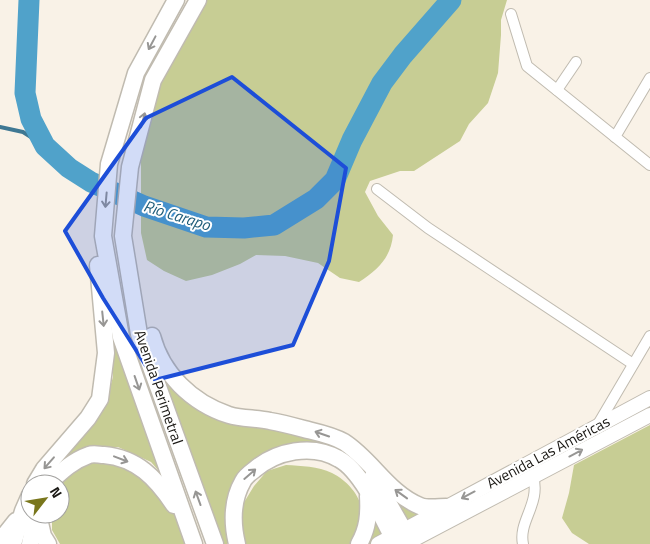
<svg xmlns="http://www.w3.org/2000/svg" width="650" height="544" font-family="'Titillium Web',sans-serif">
<style>
.green{fill:#c7cd94}
.lines{fill:none;stroke-linecap:round;stroke-linejoin:round}
.stream{stroke:#3f7893;stroke-width:4}
.river{stroke:#50a2ca;stroke-width:21}
.street-casing{stroke:#c0bbb0;stroke-width:12}
.secondary-casing{stroke:#c0bbb0;stroke-width:16}
.primary-casing{stroke:#c0bbb0;stroke-width:19}
.street{stroke:#fff;stroke-width:10}
.secondary{stroke:#fff;stroke-width:14}
.primary{stroke:#fff;stroke-width:16}
.oneway{stroke:#979694}
.marked{fill:#1d4ed8;fill-opacity:0.2;stroke:#1d4ed8;stroke-width:4;stroke-linejoin:round}
.labels{text-anchor:middle;dominant-baseline:central;stroke-width:4;stroke-linejoin:round;paint-order:stroke}
.street-label{font-size:15px;fill:#181612;stroke:#fff}
.water-label{font-size:16px;font-style:italic;fill:#1f5d7a;stroke:#fff}
</style>
<rect width="100%" height="100%" fill="#f9f2e7"/>
<!-- green -->
<g class="green">
<path d="M196,0H507L501,20V35L498,73L488,103L469,124L460,141L414,171H400L370,181L365,192L378,216L393,235C391,257 378,270 359,282L340,278L318,263L285,256L256,255L240,264L212,275L186,281L164,271L147,260L141,233V153L152,105L168,62Z"/>
<path d="M110,325L172,486L151,462L118,447L88,448L71,458L51,467L106,401L113,377V351Z"/>
<path d="M162,374L182,395L289,432L336,443L430,513L371,544H368L378,516L372,495L323,455L264,459L227,508V544H212Z"/>
<path d="M650,425V544H589L572,533L562,518L569,493L574,465Z"/>
<path d="M103,461L130,469L164,496L190,544H60L52,530V514H60V487L64,480L81,464Z"/>
<path d="M286,465C301,466 318,466 332,473C352,483 368,505 361,527C359,533 354,539 351,544H239L237,520L243,504L254,486L267,471Z"/>
</g>
<g class="lines">
<!-- stream -->
<path class="stream" d="M0,127L23,132L45,146"/>
<!-- river -->
<path class="river" d="M29,0L25,93L31,119L45,146L69,168L91,182L144,206L206,227L244,228L274,225L316,199L335,180L352,140L382,83L403,55L451,0"/>
<!-- street casing -->
<g class="street-casing">
<g id="street">
<path d="M511,14L527,66L650,165"/>
<path d="M557,90L576,62"/>
<path d="M615,137L650,78"/>
<path d="M377,189L428,228L633,364"/>
<path d="M597,426L650,336"/>
<path d="M523,544C518,521 541,504 533,476"/>
</g>
</g>
<!-- secondary casing -->
<g class="secondary-casing">
<g id="secondary">
<path d="M378,544L650,398"/>
<path d="M405,544L650,415"/>
</g>
</g>
<!-- primary casing -->
<g class="primary-casing">
<g id="primary">
<path d="M176,0L136,73L109,164L103,236L121,337L194,544"/>
<path d="M198,0L153,80L130,167L123,236L139,334L215,544"/>
<path d="M152,336C162,374 192,403 229,415C242,419 257,418 270,421C282,423 293,426 304,429C316,432 332,435 344,442C372,460 388,493 420,506C427,509 439,507 446,507"/>
<path d="M373,476L410,541"/>
<path d="M35,484L44,469L88,418L100,399L106,353L98,265"/>
<path d="M48,484C61,472 72,461 89,455C94,453 99,455 104,455C137,458 156,478 174,505"/>
<path d="M38,514L43,536L48,544"/>
<path d="M0,541L16,521"/>
<path d="M13,544L23,511L30,495"/>
<path d="M30,544L36,514"/>
<path d="M237,544C232,523 232,500 243,481C245,477 250,473 254,470C276,451 312,443 339,459C362,471 384,521 396,544"/>
<path d="M359,544C368,528 369,514 368,496"/>
</g>
</g>
<!-- street -->
<use href="#street" class="street"/>
<!-- secondary -->
<use href="#secondary" class="secondary"/>
<!-- primary -->
<use href="#primary" class="primary"/>
</g>
<!-- one-way arrows -->
<defs><path id="oneway-shaft" d="M-6 0H5M1.5-3L5.5 0L1.5 3" fill="none" stroke-width="1.6" stroke-linecap="round" stroke-linejoin="round" transform="scale(1.25)"/></defs>
<g class="oneway">
<use href="#oneway-shaft" transform="translate(152 43) rotate(118)"/>
<use href="#oneway-shaft" transform="translate(143 120) rotate(-75)"/>
<use href="#oneway-shaft" transform="translate(106 200) rotate(95)"/>
<use href="#oneway-shaft" transform="translate(103 319) rotate(84)"/>
<use href="#oneway-shaft" transform="translate(137 383) rotate(71)"/>
<use href="#oneway-shaft" transform="translate(322 434) rotate(-161)"/>
<use href="#oneway-shaft" transform="translate(576 453) rotate(-28)"/>
<use href="#oneway-shaft" transform="translate(121 459) rotate(21)"/>
<use href="#oneway-shaft" transform="translate(49 463) rotate(131)"/>
<use href="#oneway-shaft" transform="translate(250 474) rotate(-41)"/>
<use href="#oneway-shaft" transform="translate(401 494) rotate(-144)"/>
<use href="#oneway-shaft" transform="translate(468 495) rotate(152)"/>
<use href="#oneway-shaft" transform="translate(198 498) rotate(-110)"/>
</g>
<!-- marked area -->
<path class="marked" d="M232,77L346,168L329,261L293,345L155,380L103,298L65,231L146,118Z"/>
<g class="labels">
<!-- street labels -->
<g class="street-label">
<text transform="translate(159 387) rotate(71)">Avenida Perimetral</text>
<text transform="translate(548 452) rotate(-28)">Avenida Las Américas</text>
</g>
<!-- water labels -->
<g class="water-label">
<text transform="translate(177 215) rotate(17)">Río Carapo</text>
</g>
</g>
<!-- north arrow -->
<g transform="translate(45 499) rotate(59)"><circle r="24" fill="#ffffff" stroke="#a3a2a0"/>
<path d="M0-4L9 19L0 12L-9 19Z" fill="#79761c"/>
<text y="-8" font-size="14" font-weight="bold" text-anchor="middle" fill="#181612">N</text>
</g>
</svg>
